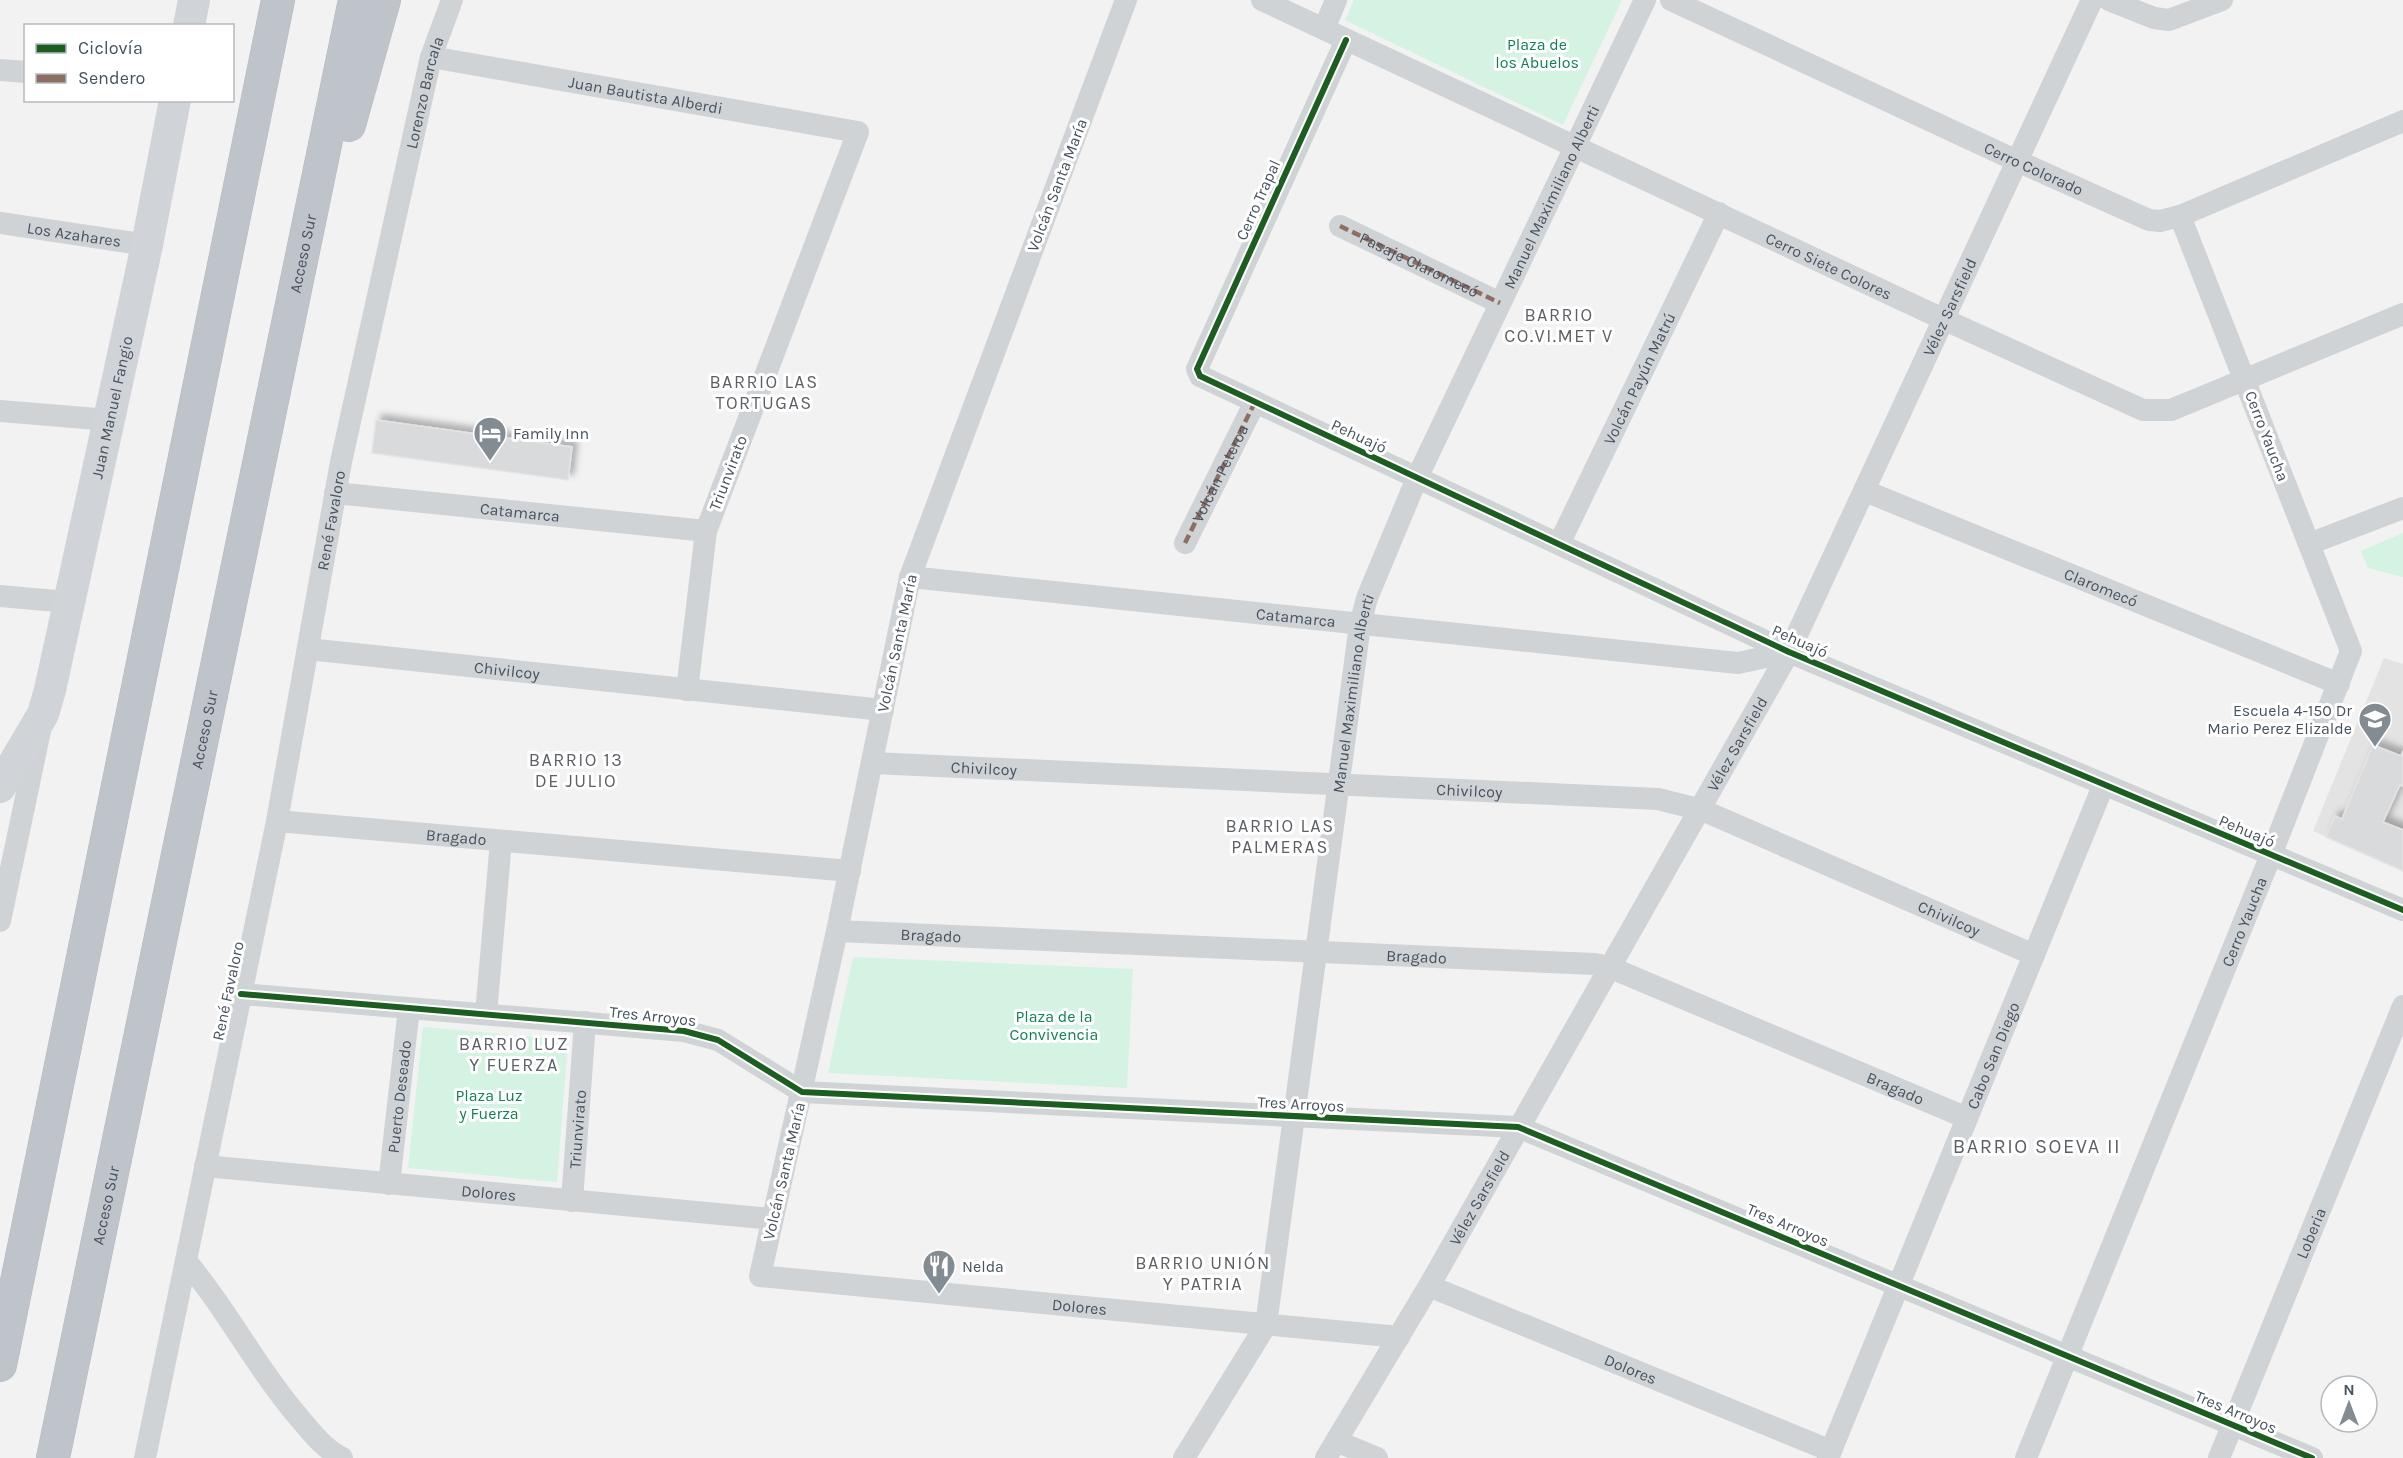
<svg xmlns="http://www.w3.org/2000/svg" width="2403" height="1458" font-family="Karla,sans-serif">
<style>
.education{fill:#e3e3e4}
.green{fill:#d4f3e2}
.building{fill:#d9dadc;stroke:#e3e4e5;stroke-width:1.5;filter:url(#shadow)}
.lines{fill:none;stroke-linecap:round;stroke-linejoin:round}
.highway-casing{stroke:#b6bbc2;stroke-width:34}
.street{stroke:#d0d3d5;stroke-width:22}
.secondary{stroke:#d0d3d7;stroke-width:32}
.highway{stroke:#bfc4ca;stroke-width:33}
.quiet{stroke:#8d6e63;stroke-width:4.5;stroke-dasharray:9 4.5;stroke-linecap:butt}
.cycleway-casing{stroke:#fff;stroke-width:10}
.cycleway{stroke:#1b5e20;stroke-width:6}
.labels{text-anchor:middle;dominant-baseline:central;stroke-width:6;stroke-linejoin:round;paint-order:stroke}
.park-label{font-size:16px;fill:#0e8550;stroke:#fff}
.street-label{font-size:16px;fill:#475360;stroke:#fff}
.poi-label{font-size:16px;fill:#475360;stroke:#fff;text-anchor:start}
.neighbourhood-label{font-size:18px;letter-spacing:1.5px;fill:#5c6067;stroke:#fff}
.quarter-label{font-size:20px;letter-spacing:1.5px;fill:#5c6067;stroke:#fff}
</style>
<defs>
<filter id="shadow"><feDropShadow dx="5.5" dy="-5.5" stdDeviation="3" flood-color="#0004"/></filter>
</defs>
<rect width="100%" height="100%" fill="#f2f2f2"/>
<!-- education -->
<path class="education" d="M2384,658L2403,664V871L2313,831Z"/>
<!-- green -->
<g class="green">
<path d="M1354,0H1622L1563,125L1345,20Z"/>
<path d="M2403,533V577L2368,568L2361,551Z"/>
<path d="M853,957L1133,969L1127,1088L828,1073Z"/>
<path d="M423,1027L568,1040L557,1182L408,1168Z"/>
</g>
<!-- building -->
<g class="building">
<path d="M376,420L572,447L568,480L372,453Z"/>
<path d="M2373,745L2401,756L2403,751V786L2400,785L2383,822L2403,830V871L2326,837L2335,816L2342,819Z"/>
</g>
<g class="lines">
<!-- highway casing -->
<g class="highway-casing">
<g id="highway">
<path d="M349,125L384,0"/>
<path d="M0,1365L278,0"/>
<path id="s26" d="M53,1458L355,0"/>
</g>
</g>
<!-- street -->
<g class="street">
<path id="s1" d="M1126,0L910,577L837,931L760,1276L1399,1337"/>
<path id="s2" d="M1262,0L1943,319L2143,410H2171L2403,314"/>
<path id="s3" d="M1671,0L2015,160L2149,220L2160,221L2180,216L2403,121"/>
<path d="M2109,0L2154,18L2169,20L2222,0"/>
<path d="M1324,29L1336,0"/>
<path d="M1346,40L1197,369L1200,376L1789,652L2403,910"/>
<path id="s4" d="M431,57L858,132L706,531L687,690"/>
<path d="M0,70L26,72"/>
<path id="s5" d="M0,223L147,245"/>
<path d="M1340,226L1500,303"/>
<path d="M0,411L109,420"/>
<path id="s6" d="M1865,491L2339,684"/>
<path id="s7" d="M335,493L706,531"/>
<path id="s8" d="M1185,543L1255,402"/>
<path id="s9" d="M1559,544L1719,213"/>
<path d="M2309,544L2403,508"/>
<path id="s10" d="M910,577L1738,663L1789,652"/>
<path d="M0,596L67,602"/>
<path id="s11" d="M308,649L883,710"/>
<path id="s12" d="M873,763L1658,799L1702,810L2034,955"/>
<path id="s13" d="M277,821L850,871"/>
<path d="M0,921L40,731"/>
<path id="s14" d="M837,931L1595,964L1609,967L1967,1118"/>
<path d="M241,994L684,1031L718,1040L802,1092L1518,1127L2312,1458"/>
<path d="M486,1014L501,841"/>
<path id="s15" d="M205,1166L772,1219"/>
<path id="s16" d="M389,1184L409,1008"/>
<path id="s17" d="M572,1201L585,1022"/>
<path d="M186,1261C227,1309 255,1366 296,1414C311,1432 322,1447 342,1458"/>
<path id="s18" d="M1429,1286L1831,1451"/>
<path d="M1336,1441L1377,1458"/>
<path id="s19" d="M145,1458L277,821L341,462L431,57L452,0"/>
<path id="s20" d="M1184,1458L1266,1325L1360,625L1367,598L1417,478L1645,0"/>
<path id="s21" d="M1326,1458L1429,1286L1789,652L2092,0"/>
<path id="s22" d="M1828,1458L2103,786"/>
<path id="s23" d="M2026,1458L2271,855L2351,651L2180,216"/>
<path id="s24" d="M2219,1458L2403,1006"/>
</g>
<!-- secondary -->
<g class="secondary">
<path d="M189,26L194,0"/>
<path id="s25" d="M0,787L43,714L50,690L147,245L175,100"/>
</g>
<!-- highway -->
<use href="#highway" class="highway"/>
<!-- quiet -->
<g class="quiet">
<path id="s27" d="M1340,226L1500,303"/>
<path d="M1185,543L1255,402"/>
</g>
<!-- cycleway casing -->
<g class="cycleway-casing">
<g id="cycleway">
<path d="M1346,40L1197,369L1200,376L1789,652L2403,910"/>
<path d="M241,994L684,1031L718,1040L802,1092L1518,1127L2312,1458"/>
</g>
</g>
<!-- cycleway -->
<use href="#cycleway" class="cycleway"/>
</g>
<!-- icons -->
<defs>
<g id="hotel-pin" transform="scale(1.725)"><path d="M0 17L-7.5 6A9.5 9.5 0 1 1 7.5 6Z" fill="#838b93" stroke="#fff"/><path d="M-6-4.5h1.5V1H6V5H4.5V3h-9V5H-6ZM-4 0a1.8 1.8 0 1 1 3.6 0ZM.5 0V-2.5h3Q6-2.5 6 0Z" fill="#fff"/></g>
<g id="school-pin" transform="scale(1.725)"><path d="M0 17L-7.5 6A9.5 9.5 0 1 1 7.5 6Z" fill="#838b93" stroke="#fff"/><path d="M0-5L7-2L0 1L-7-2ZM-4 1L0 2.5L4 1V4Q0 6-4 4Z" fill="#fff"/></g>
<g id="restaurant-pin" transform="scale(1.725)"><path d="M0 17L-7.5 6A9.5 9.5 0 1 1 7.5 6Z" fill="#838b93" stroke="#fff"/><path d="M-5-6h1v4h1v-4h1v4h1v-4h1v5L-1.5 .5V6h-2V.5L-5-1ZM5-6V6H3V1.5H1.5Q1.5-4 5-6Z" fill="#fff"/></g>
</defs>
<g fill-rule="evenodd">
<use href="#hotel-pin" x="490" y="433"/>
<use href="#school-pin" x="2375" y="719"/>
<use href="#restaurant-pin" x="939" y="1266"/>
</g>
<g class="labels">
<!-- park labels -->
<g class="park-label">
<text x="1537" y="44">Plaza de<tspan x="1537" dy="18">los Abuelos</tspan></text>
<text x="1054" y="1016">Plaza de la<tspan x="1054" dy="18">Convivencia</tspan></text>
<text x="489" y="1095">Plaza Luz<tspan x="489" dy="18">y Fuerza</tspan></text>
</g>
<!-- street labels -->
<g class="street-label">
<text stroke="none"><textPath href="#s19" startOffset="1394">Lorenzo Barcala</textPath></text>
<text stroke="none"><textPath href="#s4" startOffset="218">Juan Bautista Alberdi</textPath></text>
<text stroke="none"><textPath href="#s3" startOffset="400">Cerro Colorado</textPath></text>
<text transform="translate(1057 185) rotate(-69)">Volcán Santa María</text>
<text stroke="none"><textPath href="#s20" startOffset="1332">Manuel Maximiliano Alberti</textPath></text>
<text transform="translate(1258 200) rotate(-66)">Cerro Trapal</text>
<text stroke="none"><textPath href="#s5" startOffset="75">Los Azahares</textPath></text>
<text stroke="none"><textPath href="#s26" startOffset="1230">Acceso Sur</textPath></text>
<text stroke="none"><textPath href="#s27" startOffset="88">Pasaje Claromecó</textPath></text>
<text stroke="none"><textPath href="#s2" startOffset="626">Cerro Siete Colores</textPath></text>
<text stroke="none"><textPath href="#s21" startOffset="1310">Vélez Sarsfield</textPath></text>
<text stroke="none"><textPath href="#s9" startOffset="184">Volcán Payún Matrú</textPath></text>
<text stroke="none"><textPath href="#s25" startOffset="399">Juan Manuel Fangio</textPath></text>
<text transform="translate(1359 436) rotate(25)">Pehuajó</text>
<text transform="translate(2267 436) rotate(69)">Cerro Yaucha</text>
<text transform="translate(728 473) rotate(-69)">Triunvirato</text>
<text stroke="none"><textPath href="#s8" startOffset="78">Volcán Peteroa</textPath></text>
<text stroke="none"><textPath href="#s7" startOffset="186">Catamarca</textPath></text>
<text stroke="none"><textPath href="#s19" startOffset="956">René Favaloro</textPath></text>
<text stroke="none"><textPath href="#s6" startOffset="255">Claromecó</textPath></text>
<text stroke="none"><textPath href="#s10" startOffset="388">Catamarca</textPath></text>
<text transform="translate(1800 641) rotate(24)">Pehuajó</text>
<text transform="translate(897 643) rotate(-78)">Volcán Santa María</text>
<text stroke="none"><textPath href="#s11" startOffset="200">Chivilcoy</textPath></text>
<text stroke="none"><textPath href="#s20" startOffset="794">Manuel Maximiliano Alberti</textPath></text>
<text stroke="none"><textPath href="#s26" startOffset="744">Acceso Sur</textPath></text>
<text stroke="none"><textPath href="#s21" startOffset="824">Vélez Sarsfield</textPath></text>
<text stroke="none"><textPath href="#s12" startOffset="111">Chivilcoy</textPath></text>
<text stroke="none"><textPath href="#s12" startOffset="597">Chivilcoy</textPath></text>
<text transform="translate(2247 831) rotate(23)">Pehuajó</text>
<text stroke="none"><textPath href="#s13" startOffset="180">Bragado</textPath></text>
<text stroke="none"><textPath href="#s12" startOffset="1101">Chivilcoy</textPath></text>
<text stroke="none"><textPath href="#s23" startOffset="579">Cerro Yaucha</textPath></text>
<text stroke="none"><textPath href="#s14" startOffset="94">Bragado</textPath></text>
<text stroke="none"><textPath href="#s14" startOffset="580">Bragado</textPath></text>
<text transform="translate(228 991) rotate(-78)">René Favaloro</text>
<text transform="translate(653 1016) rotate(6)">Tres Arroyos</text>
<text stroke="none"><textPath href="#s22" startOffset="435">Cabo San Diego</textPath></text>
<text stroke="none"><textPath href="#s14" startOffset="1084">Bragado</textPath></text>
<text stroke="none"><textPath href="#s16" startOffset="88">Puerto Deseado</textPath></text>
<text transform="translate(1301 1104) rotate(3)">Tres Arroyos</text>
<text stroke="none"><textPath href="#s17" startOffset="72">Triunvirato</textPath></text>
<text transform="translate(784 1171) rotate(-77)">Volcán Santa María</text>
<text stroke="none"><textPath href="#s15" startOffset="285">Dolores</textPath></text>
<text stroke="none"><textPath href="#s21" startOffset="302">Vélez Sarsfield</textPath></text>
<text stroke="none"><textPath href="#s26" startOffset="258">Acceso Sur</textPath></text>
<text transform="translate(1788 1225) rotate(23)">Tres Arroyos</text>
<text stroke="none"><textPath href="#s24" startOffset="243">Loberia</textPath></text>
<text stroke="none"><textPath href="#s1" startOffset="1652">Dolores</textPath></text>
<text stroke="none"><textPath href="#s18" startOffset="218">Dolores</textPath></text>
<text transform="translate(2236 1412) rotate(23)">Tres Arroyos</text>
</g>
<!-- poi labels -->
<g class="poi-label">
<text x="513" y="433">Family Inn</text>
<text x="2352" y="710" text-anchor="end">Escuela 4-150 Dr<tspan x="2352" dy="18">Mario Perez Elizalde</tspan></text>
<text x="962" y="1266">Nelda</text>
</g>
<!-- neighbourhood labels -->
<g class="neighbourhood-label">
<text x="1559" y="315">BARRIO<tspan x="1559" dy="21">CO.VI.MET V</tspan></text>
<text x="764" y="382">BARRIO LAS<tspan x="764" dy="21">TORTUGAS</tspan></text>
<text x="576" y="760">BARRIO 13<tspan x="576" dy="21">DE JULIO</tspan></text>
<text x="1280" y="826">BARRIO LAS<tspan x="1280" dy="21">PALMERAS</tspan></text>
<text x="514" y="1044">BARRIO LUZ<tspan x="514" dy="21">Y FUERZA</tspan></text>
<text x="1203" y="1263">BARRIO UNIÓN<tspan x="1203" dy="21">Y PATRIA</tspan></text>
</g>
<!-- quarter labels -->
<g class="quarter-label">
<text x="2037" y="1146">BARRIO SOEVA II</text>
</g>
</g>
<!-- legend -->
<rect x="24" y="24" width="210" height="78" fill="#ffffff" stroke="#b5babf" stroke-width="1.5"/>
<rect x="36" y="44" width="30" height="9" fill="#1b5e20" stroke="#b5babf" stroke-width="1.5"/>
<text x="78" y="54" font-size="18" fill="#475360">Ciclovía</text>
<rect x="36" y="74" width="30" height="9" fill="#8d6e63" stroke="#b5babf" stroke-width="1.5"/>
<text x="78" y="84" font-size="18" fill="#475360">Sendero</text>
<!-- north arrow -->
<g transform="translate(2349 1404)"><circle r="28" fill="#ffffff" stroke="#b5babf" stroke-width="1.5"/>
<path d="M0-4.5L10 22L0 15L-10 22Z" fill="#838b93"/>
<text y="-9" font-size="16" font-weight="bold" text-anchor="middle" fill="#475360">N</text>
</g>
</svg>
